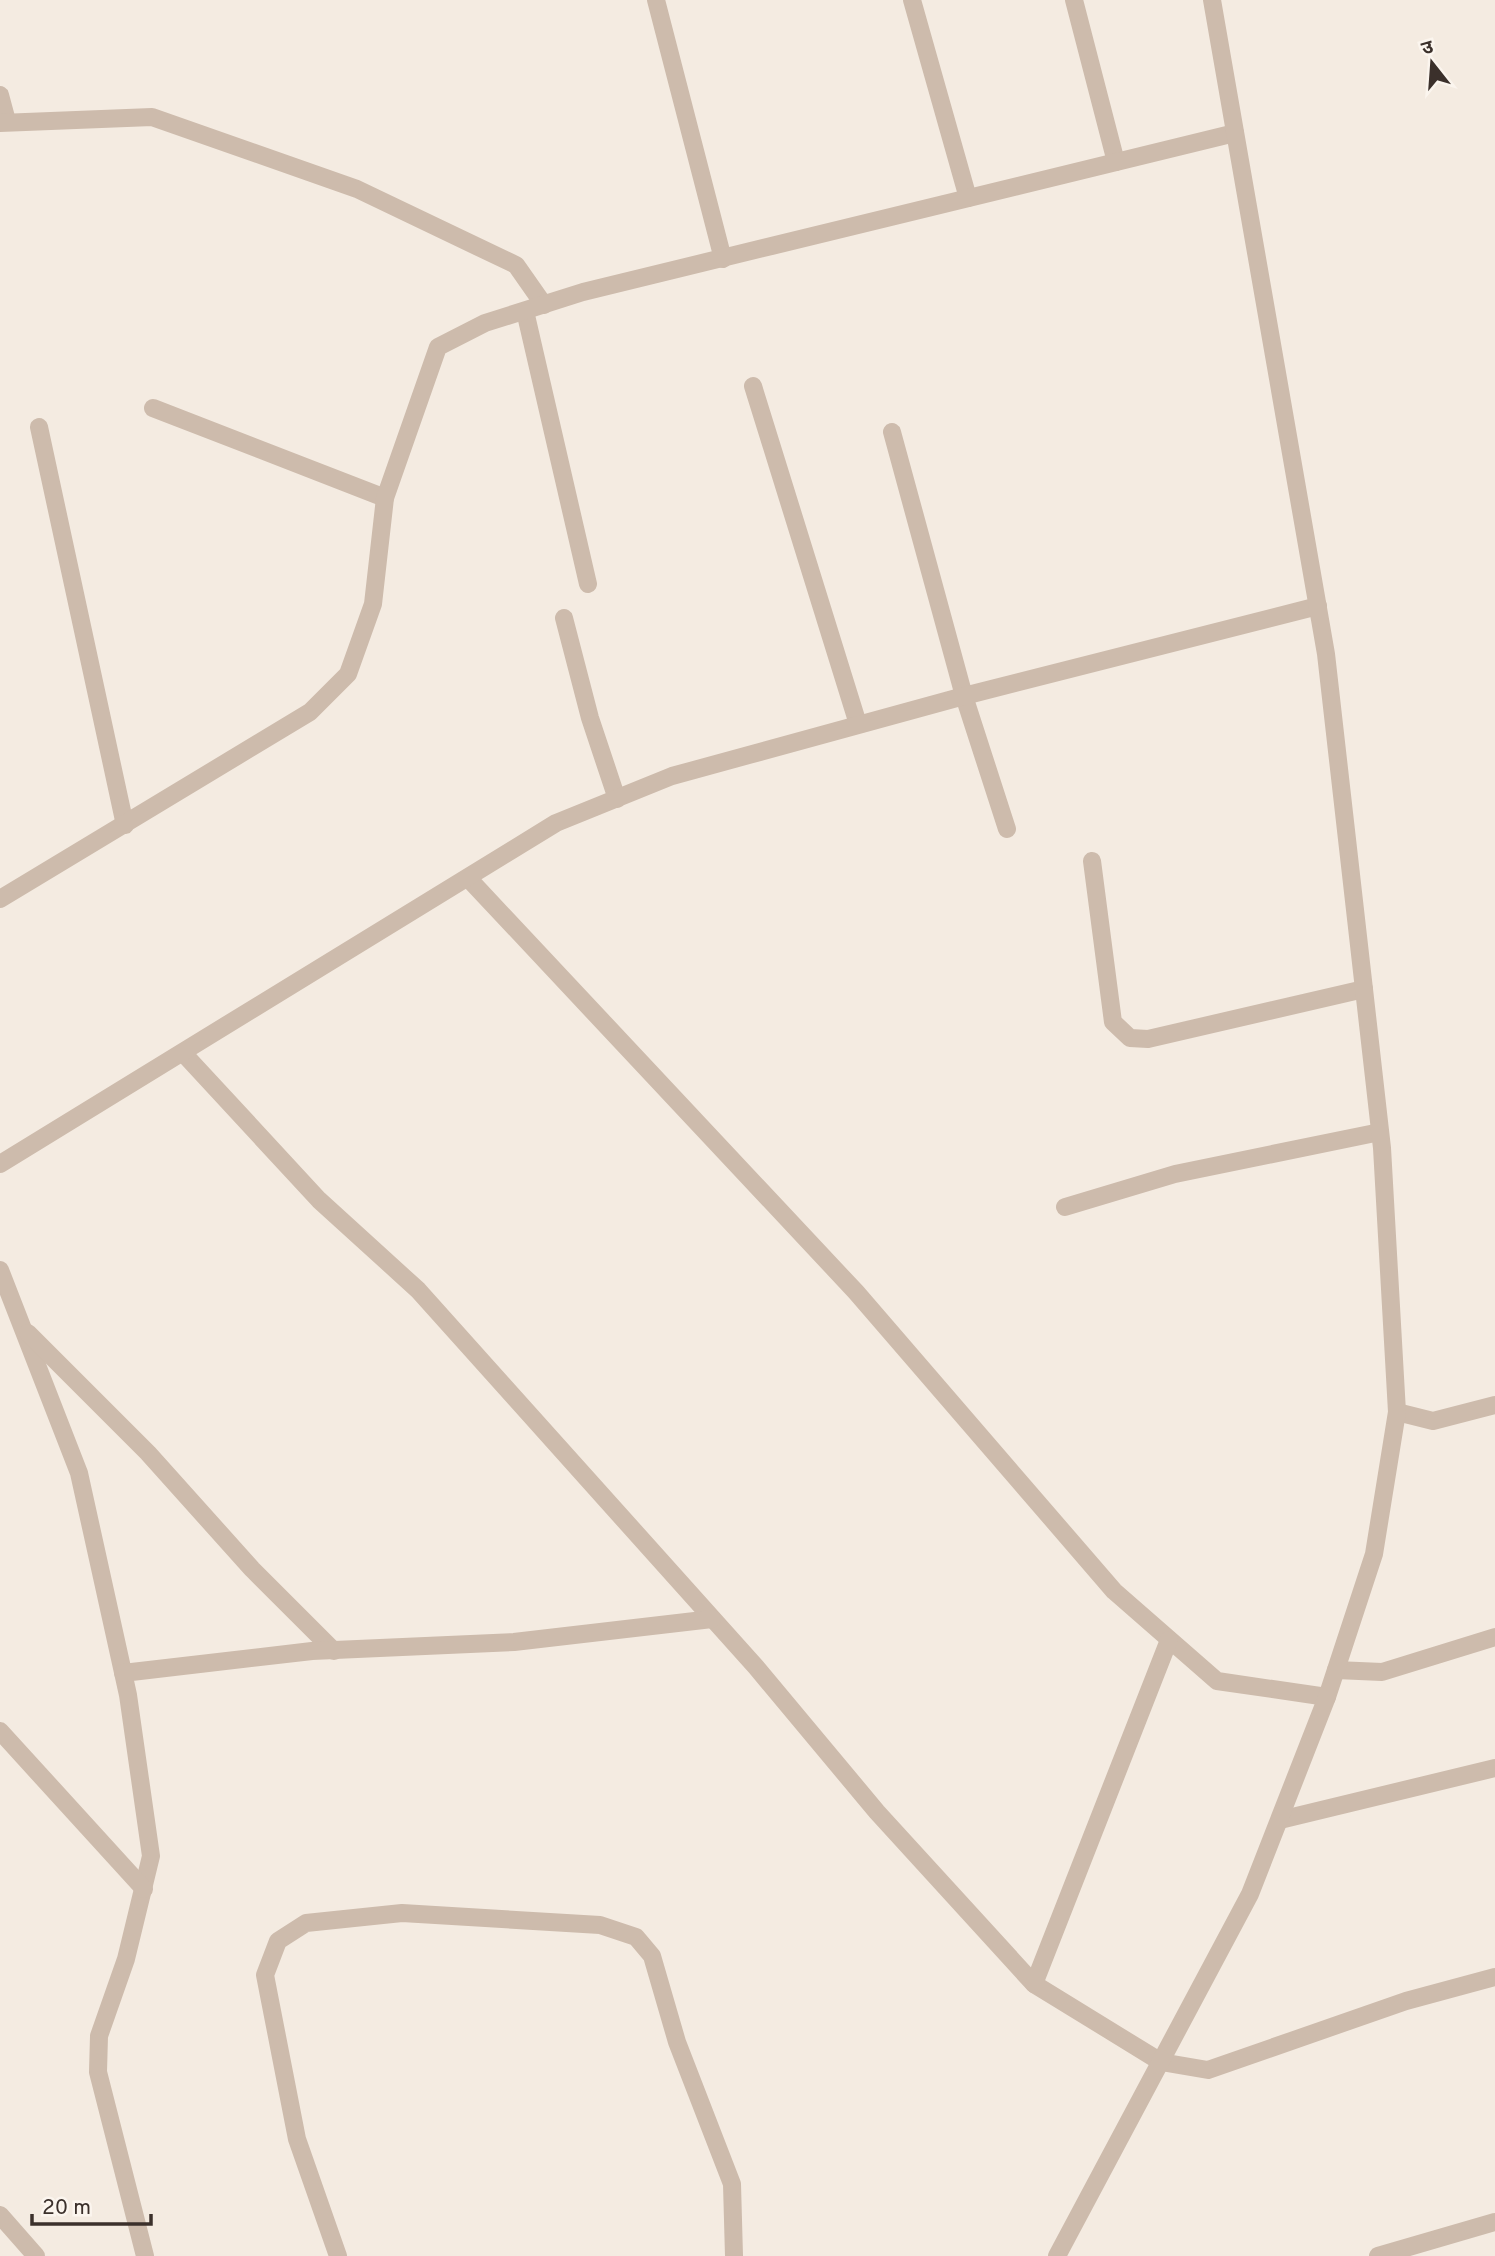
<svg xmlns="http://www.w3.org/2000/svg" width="1495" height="2256" font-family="Overpass,'Noto Sans Devanagari',sans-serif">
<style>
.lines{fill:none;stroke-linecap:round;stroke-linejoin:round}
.minor{stroke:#cdbbac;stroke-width:18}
.tertiary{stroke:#cdbbac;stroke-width:18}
</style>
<rect width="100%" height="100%" fill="#f4ebe1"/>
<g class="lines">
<!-- minor -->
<g class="minor">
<path d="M656,0L723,259"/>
<path d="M912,0L968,198"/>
<path d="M1074,0L1116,162"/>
<path d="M0,95L7,121"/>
<path d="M0,123L152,117L357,189L516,265L544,305"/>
<path d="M525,311L588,584"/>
<path d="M753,386L858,724"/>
<path d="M153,408L385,498"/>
<path d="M39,427L125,825"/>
<path d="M892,432L964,696L1007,829"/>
<path d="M564,618L590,718L617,799"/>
<path d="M1092,861L1113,1022L1130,1038L1148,1039L1364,989"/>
<path d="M468,878L856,1292L1114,1591L1217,1681L1327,1697"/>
<path d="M0,899L310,712L348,674L373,604L385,498L438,347L485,323L583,292L1235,133"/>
<path d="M184,1054L319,1200L418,1290L756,1667L877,1812L1034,1984L1161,2062L1208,2070L1406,2001L1495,1977"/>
<path d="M0,1164L556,823L672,776L964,696L1318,606"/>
<path d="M1065,1207L1175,1174L1380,1132"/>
<path d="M0,1270L79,1473L128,1695L151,1856L126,1959L99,2036L98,2072L145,2256"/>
<path d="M28,1333L148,1453L252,1569L334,1651"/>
<path d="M1397,1412L1433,1421L1495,1405"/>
<path d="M1336,1670L1382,1672L1495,1637"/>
<path d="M123,1673L312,1651L514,1642L712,1619"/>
<path d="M0,1731L144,1889"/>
<path d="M1280,1820L1495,1768"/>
<path d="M1034,1984L1169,1640"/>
<path d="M0,2215L36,2256"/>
<path d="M338,2256L297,2139L265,1975L278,1941L306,1923L402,1913L600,1925L636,1937L652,1956L677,2042L732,2184L734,2256"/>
<path d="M1378,2256L1495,2222"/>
</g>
<!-- tertiary -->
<path class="tertiary" d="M1057,2256L1250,1894L1327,1697L1374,1554L1397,1412L1382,1148L1326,654L1212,0"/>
</g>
<!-- north arrow -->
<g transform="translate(1432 63) rotate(343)" stroke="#fbf5ee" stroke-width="5" paint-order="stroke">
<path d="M0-5L12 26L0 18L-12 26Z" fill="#3b302b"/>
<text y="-10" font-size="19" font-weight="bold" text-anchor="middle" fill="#3b302b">उ</text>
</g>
<!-- scale -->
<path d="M32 2214v10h119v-10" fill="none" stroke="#3b302b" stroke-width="3.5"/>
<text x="42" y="2214" font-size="21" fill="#3b302b" stroke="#fbf5ee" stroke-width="5" paint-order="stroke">20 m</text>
</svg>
